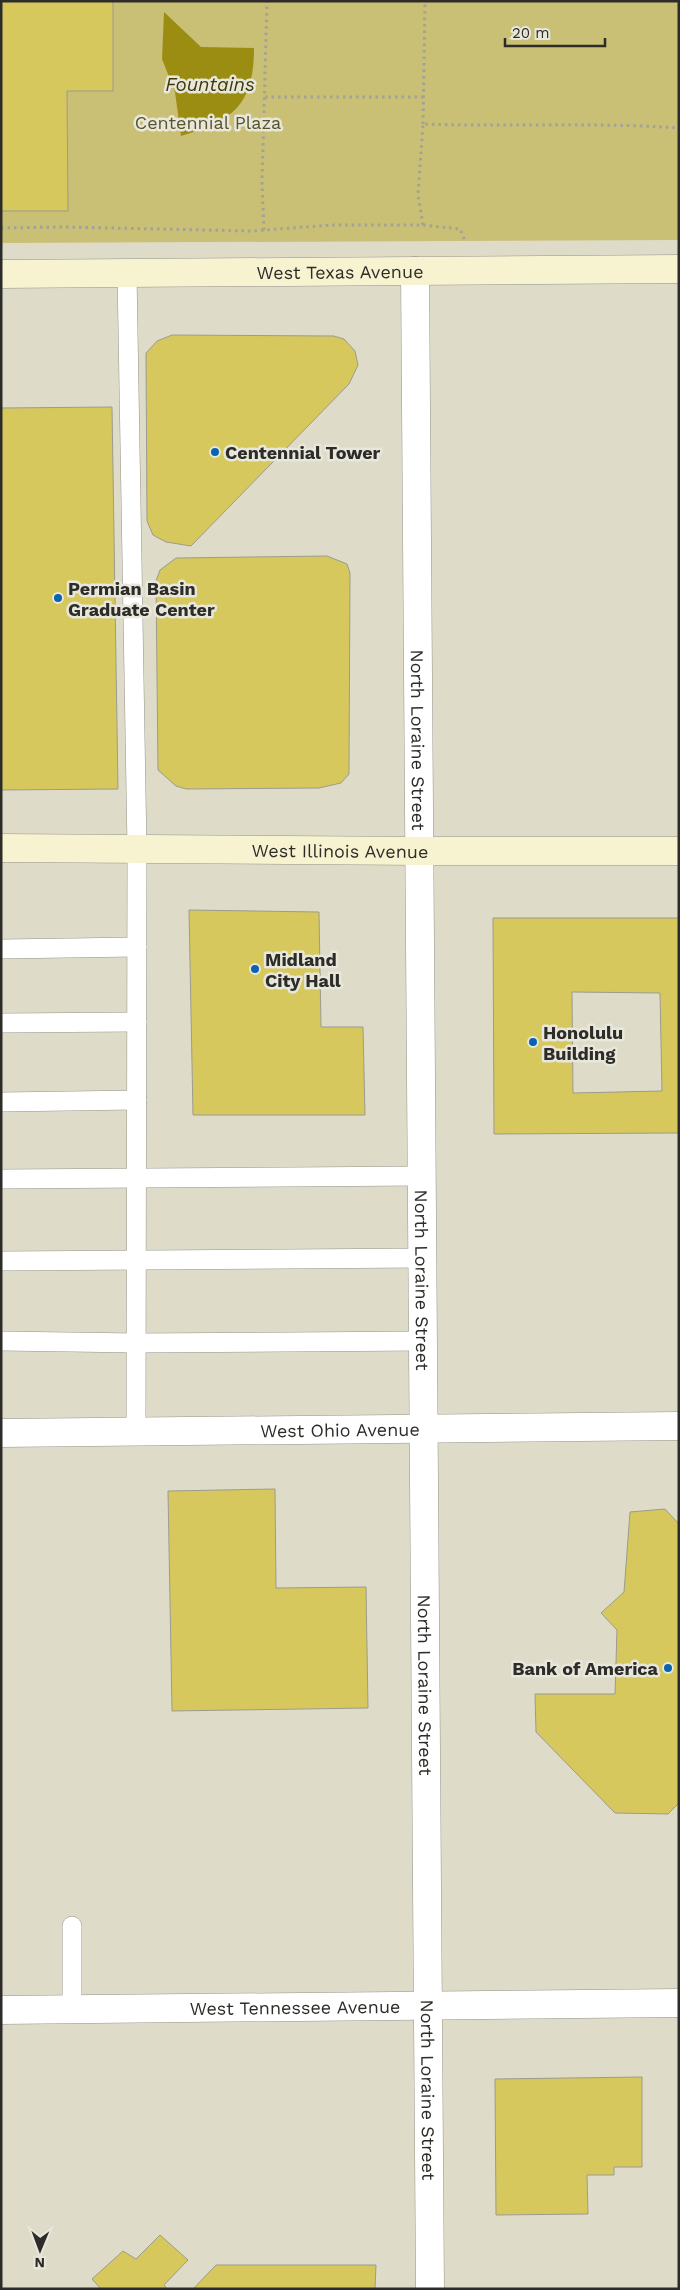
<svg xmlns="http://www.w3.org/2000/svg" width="680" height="2290" font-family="'Work Sans',sans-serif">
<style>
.built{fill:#dedcc9}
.green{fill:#c9bf75}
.water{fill:#9b8d11}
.building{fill:#d6c85c;stroke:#9c9b90;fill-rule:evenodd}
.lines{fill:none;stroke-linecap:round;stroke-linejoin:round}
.lane-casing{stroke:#959489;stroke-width:20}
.street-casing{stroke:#959489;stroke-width:29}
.secondary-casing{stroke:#959489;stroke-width:29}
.path{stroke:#a3a299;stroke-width:3;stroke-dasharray:2.5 4;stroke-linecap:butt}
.lane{stroke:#fff;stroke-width:19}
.street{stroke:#fff;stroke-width:28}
.secondary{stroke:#f7f2d0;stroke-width:28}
.poi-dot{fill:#0963b0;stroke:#e8e7db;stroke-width:2}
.labels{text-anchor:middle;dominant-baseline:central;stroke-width:5;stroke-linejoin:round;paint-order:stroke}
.park-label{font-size:18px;fill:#595427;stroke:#e8e7db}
.street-label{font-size:18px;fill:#2d2c28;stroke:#e8e7db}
.poi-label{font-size:18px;font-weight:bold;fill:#2d2c28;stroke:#e8e7db;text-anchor:start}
.water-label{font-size:19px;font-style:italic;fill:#3e3809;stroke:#e8e7db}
</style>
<rect width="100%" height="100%" fill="#e8e7db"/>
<!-- built -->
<rect class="built" x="1" y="1" width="678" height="2288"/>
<!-- green -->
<path class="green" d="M1,1H679V240L1,243Z"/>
<!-- water -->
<path class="water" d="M164,12L201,47L254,48C254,106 232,121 181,136L175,92L162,59Z"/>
<!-- building -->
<g class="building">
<path d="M1,1H113V91H67L68,211H1Z"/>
<path d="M172,335L334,336L344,339L355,351L358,365L349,384L191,546L166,542L153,535L147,521L146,353L157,341Z"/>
<path d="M112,407L118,789L1,790V408Z"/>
<path d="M327,556L347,564L350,573L349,774L341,783L319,788L186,789L176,786L158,770L156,581L160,570L176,558Z"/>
<path d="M189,910L319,912L321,1027H363L365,1115H193Z"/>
<path d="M493,918H679V1133L494,1134ZM572,992L660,993L662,1091L573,1093Z"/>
<path d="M275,1489L276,1588L366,1587L368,1708L172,1711L168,1491Z"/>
<path d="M665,1509L679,1524V1803L668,1814L615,1813L536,1732L535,1694H615L617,1630L601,1613L624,1592L630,1512Z"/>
<path d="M642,2077V2167H614V2175H587L588,2214L496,2215L495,2079Z"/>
<path d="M160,2235L188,2260L164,2285L167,2289H101L92,2279L123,2251L136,2259Z"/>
<path d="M216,2265H376L375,2289H193Z"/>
</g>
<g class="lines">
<!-- lane casing -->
<g class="lane-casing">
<g id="lane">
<path d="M127,273L137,849L136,1431"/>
<path d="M1,949L137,947"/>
<path d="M1,1023L137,1022"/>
<path d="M1,1102L137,1100"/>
<path d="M1,1179L422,1176"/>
<path d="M1,1261L422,1258"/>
<path d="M1,1341L136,1343L423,1341"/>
<path d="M72,1926V2009"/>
</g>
</g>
<!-- street casing -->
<g class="street-casing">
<g id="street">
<path id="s1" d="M415,271L430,2289"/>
<path id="s2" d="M1,1433L679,1426"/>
<path id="s3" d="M1,2010L679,2003"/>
</g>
</g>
<!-- secondary casing -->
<g class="secondary-casing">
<g id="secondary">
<path id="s4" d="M1,274L679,269"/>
<path id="s5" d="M1,848L419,851H679"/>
</g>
</g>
<!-- path -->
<g class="path">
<path d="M265,97H424"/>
<path d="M423,124L425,1"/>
<path d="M423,225L418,195L423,124C508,127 593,122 679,128"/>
<path d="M1,228L63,227L252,231L331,225H423L460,229L465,241"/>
<path d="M264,230L262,183L267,1"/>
</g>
<!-- lane -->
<use href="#lane" class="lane"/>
<!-- street -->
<use href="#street" class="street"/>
<!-- secondary -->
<use href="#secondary" class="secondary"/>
</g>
<!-- markers -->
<g class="poi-dot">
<circle cx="215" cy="452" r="5"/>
<circle cx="58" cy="598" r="5"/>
<circle cx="255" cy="969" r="5"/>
<circle cx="533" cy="1042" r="5"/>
<circle cx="668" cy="1668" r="5"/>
</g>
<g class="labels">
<!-- park labels -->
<g class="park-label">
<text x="208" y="122">Centennial Plaza</text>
</g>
<!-- street labels -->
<g class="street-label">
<text stroke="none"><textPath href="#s4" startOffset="339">West Texas Avenue</textPath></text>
<text stroke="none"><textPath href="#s1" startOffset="469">North Loraine Street</textPath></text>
<text stroke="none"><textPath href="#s5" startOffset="339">West Illinois Avenue</textPath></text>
<text stroke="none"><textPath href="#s1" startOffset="1009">North Loraine Street</textPath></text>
<text stroke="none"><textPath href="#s2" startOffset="339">West Ohio Avenue</textPath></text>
<text stroke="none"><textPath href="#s1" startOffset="1414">North Loraine Street</textPath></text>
<text stroke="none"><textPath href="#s3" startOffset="294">West Tennessee Avenue</textPath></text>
<text stroke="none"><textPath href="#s1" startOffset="1819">North Loraine Street</textPath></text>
</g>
<!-- poi labels -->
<g class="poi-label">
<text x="225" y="452">Centennial Tower</text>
<text x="68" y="588">Permian Basin<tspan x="68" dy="21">Graduate Center</tspan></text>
<text x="265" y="959">Midland<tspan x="265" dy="21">City Hall</tspan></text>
<text x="543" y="1032">Honolulu<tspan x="543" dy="21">Building</tspan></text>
<text x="658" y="1668" text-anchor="end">Bank of America</text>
</g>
<!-- water labels -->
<g class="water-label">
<text x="210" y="84">Fountains</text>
</g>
</g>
<!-- border -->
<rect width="680" height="2290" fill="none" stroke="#2d2c28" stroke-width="5"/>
<!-- north arrow -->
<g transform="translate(40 2250) rotate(181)" stroke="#e8e7db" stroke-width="4" paint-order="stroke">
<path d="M0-4L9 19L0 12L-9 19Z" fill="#2d2c28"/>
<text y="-8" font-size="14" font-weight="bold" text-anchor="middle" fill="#2d2c28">N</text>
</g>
<!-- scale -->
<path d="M505 38v8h100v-8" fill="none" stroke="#2d2c28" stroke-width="2.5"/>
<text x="512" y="38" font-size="15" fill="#2d2c28" stroke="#e8e7db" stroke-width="4" paint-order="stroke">20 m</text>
</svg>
